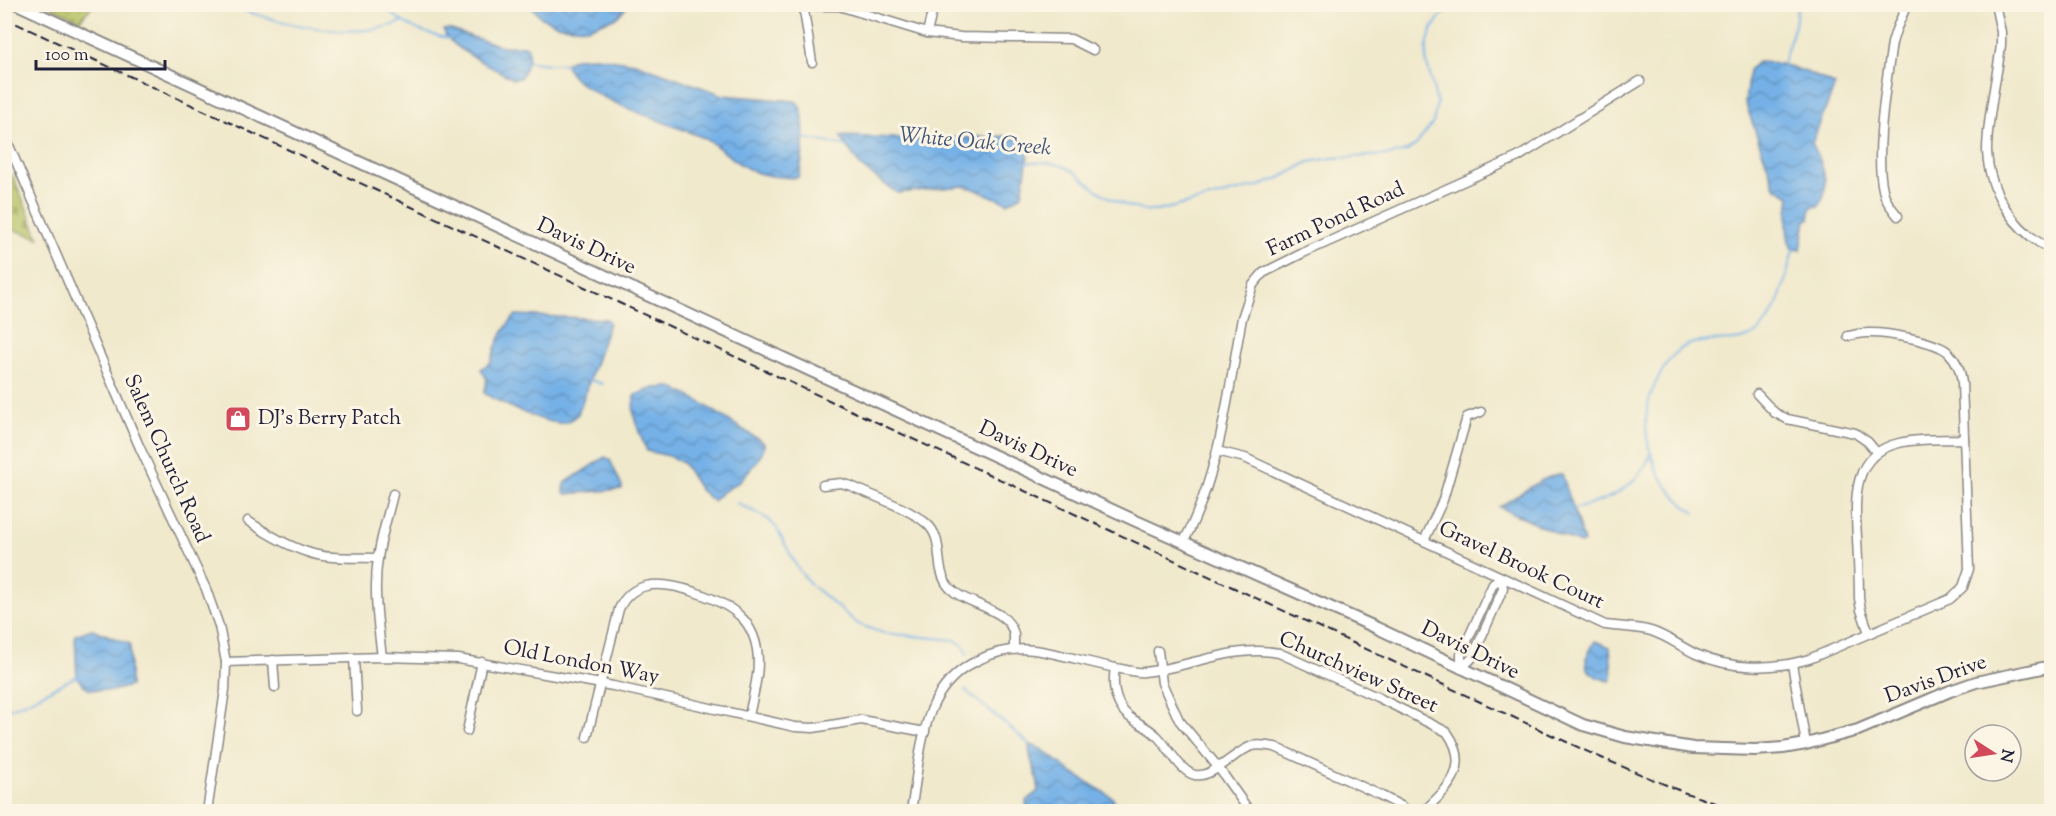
<svg xmlns="http://www.w3.org/2000/svg" width="2056" height="816" font-family="'Sorts Mill Goudy',serif">
<style>
.cemetery{fill:url(#cemetery-stones);stroke:#6a704e;stroke-width:1.5}
.park{fill:url(#park-dots);stroke:#6a704e;stroke-width:1.5}
.water{fill:url(#water-waves);stroke:#4c6a91;stroke-width:1.5}
.lines{fill:none;stroke-linecap:round;stroke-linejoin:round}
.stream{stroke:#75b1e7;stroke-width:2}
.minor-casing{stroke:#898684;stroke-width:11}
.major-casing{stroke:#898684;stroke-width:14}
.minor{stroke:#fff;stroke-width:8}
.major{stroke:#fff;stroke-width:10}
.rail{stroke:#22223b;stroke-width:2;stroke-dasharray:9 4.5;stroke-linecap:butt}
.labels{text-anchor:middle;dominant-baseline:central;stroke-width:6;stroke-linejoin:round;paint-order:stroke}
.street-label{font-size:21px;fill:#22223b;stroke:#fcf5e5}
.poi-label{font-size:21px;fill:#22223b;stroke:#fcf5e5;text-anchor:start}
.water-label{font-size:22px;font-style:italic;fill:#3f5477;stroke:#fcf5e5}
</style>
<defs>
<pattern id="cemetery-stones" width="16" height="16" patternUnits="userSpaceOnUse" patternTransform="scale(1.5)"><rect width="16" height="16" fill="#b3bf61"/><path d="M2 7V4a2 2 0 0 1 4 0v3zM10 15v-3a2 2 0 0 1 4 0v3z" fill="#919b51"/></pattern>
<pattern id="park-dots" width="8" height="8" patternUnits="userSpaceOnUse" patternTransform="scale(1.5)"><rect width="8" height="8" fill="#b3bf61"/><path d="M2 2h.1M6 6h.1" fill="none" stroke="#919b51" stroke-width="1.8" stroke-linecap="round"/></pattern>
<pattern id="water-waves" width="16" height="10" patternUnits="userSpaceOnUse" patternTransform="scale(1.5)"><rect width="16" height="10" fill="#75b1e7"/><path d="M0 5q4-4 8 0t8 0" fill="none" stroke="#6090bc"/></pattern>
</defs>
<rect width="100%" height="100%" fill="#fcf5e5"/>
<filter id="ink" filterUnits="userSpaceOnUse"><feTurbulence type="fractalNoise" baseFrequency=".0167" numOctaves="2"/><feDisplacementMap in="SourceGraphic" scale="12" xChannelSelector="R" yChannelSelector="G"/><feConvolveMatrix kernelMatrix="1 2 1 2 8 2 1 2 1" color-interpolation-filters="sRGB"/></filter>
<filter id="wash" filterUnits="userSpaceOnUse"><feTurbulence type="fractalNoise" baseFrequency=".008" numOctaves="4" result="noise"/><feDisplacementMap in="SourceGraphic" scale="24" xChannelSelector="R" yChannelSelector="G"/><feGaussianBlur stdDeviation="1.35" result="paint"/><feColorMatrix in="noise" values="0 0 0 0 0 0 0 0 0 0 0 0 0 0 0 0 0 1.4 0 .05"/><feComposite in="paint" operator="in"/></filter>
<g filter="url(#wash)">
<rect width="100%" height="100%" fill="#f0e9cc"/>
<!-- cemetery -->
<path class="cemetery" d="M5,173L13,176L39,238L5,227Z"/>
<!-- park -->
<path class="park" d="M46,5L93,4V5L80,20Z"/>
<!-- water -->
<g class="water">
<path d="M530,5H629L617,17L588,28L561,26L542,18Z"/>
<path d="M448,29L501,46H527C531,55 526,70 520,78L513,79C498,70 445,46 444,30Z"/>
<path d="M596,57L635,63L723,95L795,101C809,109 803,163 798,177C787,179 769,176 758,173C736,166 723,148 704,138C677,125 569,95 566,63L575,58Z"/>
<path d="M1757,62C1786,62 1810,73 1835,85L1812,143C1822,162 1832,187 1819,206L1811,207L1809,219L1806,220L1801,250L1792,249C1784,233 1788,214 1790,196L1775,187L1745,102L1749,70Z"/>
<path d="M840,136L923,139L1011,136L1025,141L1029,149L1022,195L1008,203L974,189L962,186L897,193L861,167Z"/>
<path d="M516,315L607,319L609,323L578,414C574,418 569,423 562,423C548,425 497,402 484,393L487,380L481,369L491,362C496,343 502,330 516,315Z"/>
<path d="M671,387L695,399L764,443V448L758,460L739,482L721,493L713,501L700,490L683,463L669,456L647,451C640,434 629,413 635,395L654,388Z"/>
<path d="M605,457L610,460L622,486V489L567,494L564,492L565,483Z"/>
<path d="M1557,474H1562L1584,542L1580,544L1499,507L1540,481Z"/>
<path d="M92,629L130,644V686L112,691L88,689L77,678L75,635Z"/>
<path d="M1595,641L1610,647L1612,678L1610,681L1597,677L1587,669L1586,658Z"/>
<path d="M1029,744L1043,750L1074,774L1112,797L1120,811L1035,812L1033,808L1027,809L1026,801L1038,791C1040,774 1028,763 1029,744Z"/>
</g>
<g class="lines">
<!-- stream -->
<g class="stream">
<path d="M223,4C277,22 346,43 402,22"/>
<path d="M383,4C399,24 424,34 448,38"/>
<path d="M525,61L548,64H567"/>
<path d="M1782,66L1795,25L1798,4"/>
<path d="M803,138L848,146"/>
<path d="M1026,162C1037,162 1049,162 1060,165C1072,168 1082,178 1092,186C1110,200 1133,211 1157,211L1262,185L1278,179L1309,162L1332,158L1390,155L1407,151L1416,145L1433,123L1437,104L1426,59L1427,46L1431,31L1439,18L1452,4"/>
<path d="M587,379L603,384"/>
<path d="M737,503L766,518L776,527L797,567L810,584L858,624L883,633L955,640L964,646L967,654"/>
<path d="M1574,509C1608,501 1636,489 1651,454"/>
<path d="M1695,513C1649,481 1631,422 1661,373C1668,361 1676,349 1690,344C1712,336 1747,348 1763,327C1781,306 1787,273 1794,247"/>
<path d="M965,690L1029,744"/>
<path d="M4,711L28,701L79,675"/>
</g>
</g>
</g>
<g filter="url(#ink)">
<g class="lines">
<!-- minor casing -->
<g class="minor-casing">
<g id="minor">
<path d="M803,4L812,62"/>
<path d="M1995,4L2001,32V45C1997,78 1987,118 1987,151C1989,193 2014,231 2052,250"/>
<path d="M803,6H839L927,33L934,4"/>
<path d="M927,33L961,37L1071,39L1093,50"/>
<path d="M4,134L140,448L206,589L219,626L226,662L225,690L207,812"/>
<path d="M1898,216C1894,211 1890,206 1887,201C1871,171 1887,78 1892,43L1896,30L1907,4"/>
<path d="M1757,394L1775,413L1787,419L1855,433L1868,442L1877,453"/>
<path d="M1217,451L1245,458L1605,625C1620,627 1636,627 1651,631C1667,636 1681,647 1696,654C1732,670 1772,670 1809,659L1950,599L1963,587L1969,569L1962,383C1961,372 1958,362 1949,353C1937,341 1885,332 1867,333C1861,333 1854,335 1848,336"/>
<path d="M823,485L841,483L851,486C873,496 908,508 926,523C945,539 934,564 946,583C960,606 1009,605 1014,635C1014,639 1014,645 1014,649"/>
<path d="M248,521C266,533 286,545 307,552C329,560 355,557 378,558"/>
<path d="M1424,541L1443,500L1467,417L1481,412"/>
<path d="M1183,543C1220,474 1228,393 1242,318L1253,285L1263,273L1303,253L1518,157L1640,81"/>
<path d="M1502,578L1503,589L1472,658L1461,669V654L1468,639L1493,584Z"/>
<path d="M1869,633L1861,610L1859,598C1859,578 1858,558 1857,538C1855,500 1851,454 1899,443C1920,438 1943,440 1964,439"/>
<path d="M1158,651L1162,683L1179,720L1218,767L1250,812"/>
<path d="M382,657C378,624 373,591 378,558C381,537 388,515 393,494"/>
<path d="M354,658L357,711"/>
<path d="M273,660L275,687"/>
<path d="M226,662L382,657L458,659L613,686L795,727L813,728L861,720L925,732"/>
<path d="M1792,664L1806,744"/>
<path d="M1115,668C1113,680 1113,692 1119,704C1127,721 1144,723 1157,736C1168,746 1180,772 1195,775C1214,778 1235,751 1252,746C1260,744 1267,746 1275,747L1378,794L1401,806L1409,812"/>
<path d="M467,731L482,662"/>
<path d="M587,737L619,609C624,598 633,589 646,586C671,580 722,599 740,616C746,621 750,628 753,635C764,661 754,690 749,716"/>
<path d="M911,811C917,778 919,740 932,708C950,666 997,643 1041,651C1068,656 1094,664 1121,669C1128,670 1137,673 1144,672C1188,668 1234,644 1279,653L1377,697L1447,732C1472,767 1449,787 1423,812"/>
</g>
</g>
<!-- major casing -->
<g class="major-casing">
<path id="major" d="M17,4L1136,521L1377,628L1583,725L1625,737L1693,748L1755,750L1783,748L1806,744L1858,730L1950,691L1976,682L2052,666"/>
</g>
<!-- minor -->
<use href="#minor" class="minor"/>
<!-- major -->
<use href="#major" class="major"/>
<!-- rail -->
<path class="rail" d="M4,18L1597,756L1683,792L1741,812"/>
</g>
</g>
<!-- icons -->
<defs>
<g id="shop-square" transform="scale(1.35)"><rect x="-9" y="-9" width="18" height="18" rx="4" fill="#d1495b" stroke="#fcf5e5"/><path d="M-5-2.5h2.3a2.7 3.5 0 0 1 5.4 0H5L5.5 6h-11ZM-1.5-2.5h3a1.5 2.3 0 0 0-3 0Z" fill="#fff"/></g>
</defs>
<g fill-rule="evenodd">
<use href="#shop-square" x="238" y="419"/>
</g>
<g class="labels">
<!-- street labels -->
<g class="street-label">
<text transform="translate(1336 220) rotate(-25)">Farm Pond Road</text>
<text transform="translate(586 247) rotate(25)">Davis Drive</text>
<text transform="translate(1028 450) rotate(25)">Davis Drive</text>
<text transform="translate(166 459) rotate(66)">Salem Church Road</text>
<text transform="translate(1521 566) rotate(25)">Gravel Brook Court</text>
<text transform="translate(1470 651) rotate(26)">Davis Drive</text>
<text transform="translate(581 663) rotate(11)">Old London Way</text>
<text transform="translate(1358 673) rotate(24)">Churchview Street</text>
<text transform="translate(1936 680) rotate(-20)">Davis Drive</text>
</g>
<!-- poi labels -->
<g class="poi-label">
<text x="258" y="419">DJ's Berry Patch</text>
</g>
<!-- water labels -->
<g class="water-label">
<text transform="translate(975 143) rotate(5)">White Oak Creek</text>
</g>
</g>
<!-- margin -->
<rect width="2056" height="816" fill="none" stroke="#fcf5e5" stroke-width="24"/>
<!-- north arrow -->
<g transform="translate(1993 753) rotate(102)"><circle r="28" fill="#fcf5e5" stroke="#a5a1a1" stroke-width="1.5"/>
<path d="M0-4.5L10 22L0 15L-10 22Z" fill="#d1495b"/>
<text y="-9" font-size="16" font-weight="bold" text-anchor="middle" fill="#22223b">N</text>
</g>
<!-- scale -->
<path d="M36 60v9h129v-9" fill="none" stroke="#22223b" stroke-width="3"/>
<text x="45" y="60" font-size="18" fill="#22223b" stroke="#fcf5e5" stroke-width="4.5" paint-order="stroke">100 m</text>
</svg>
